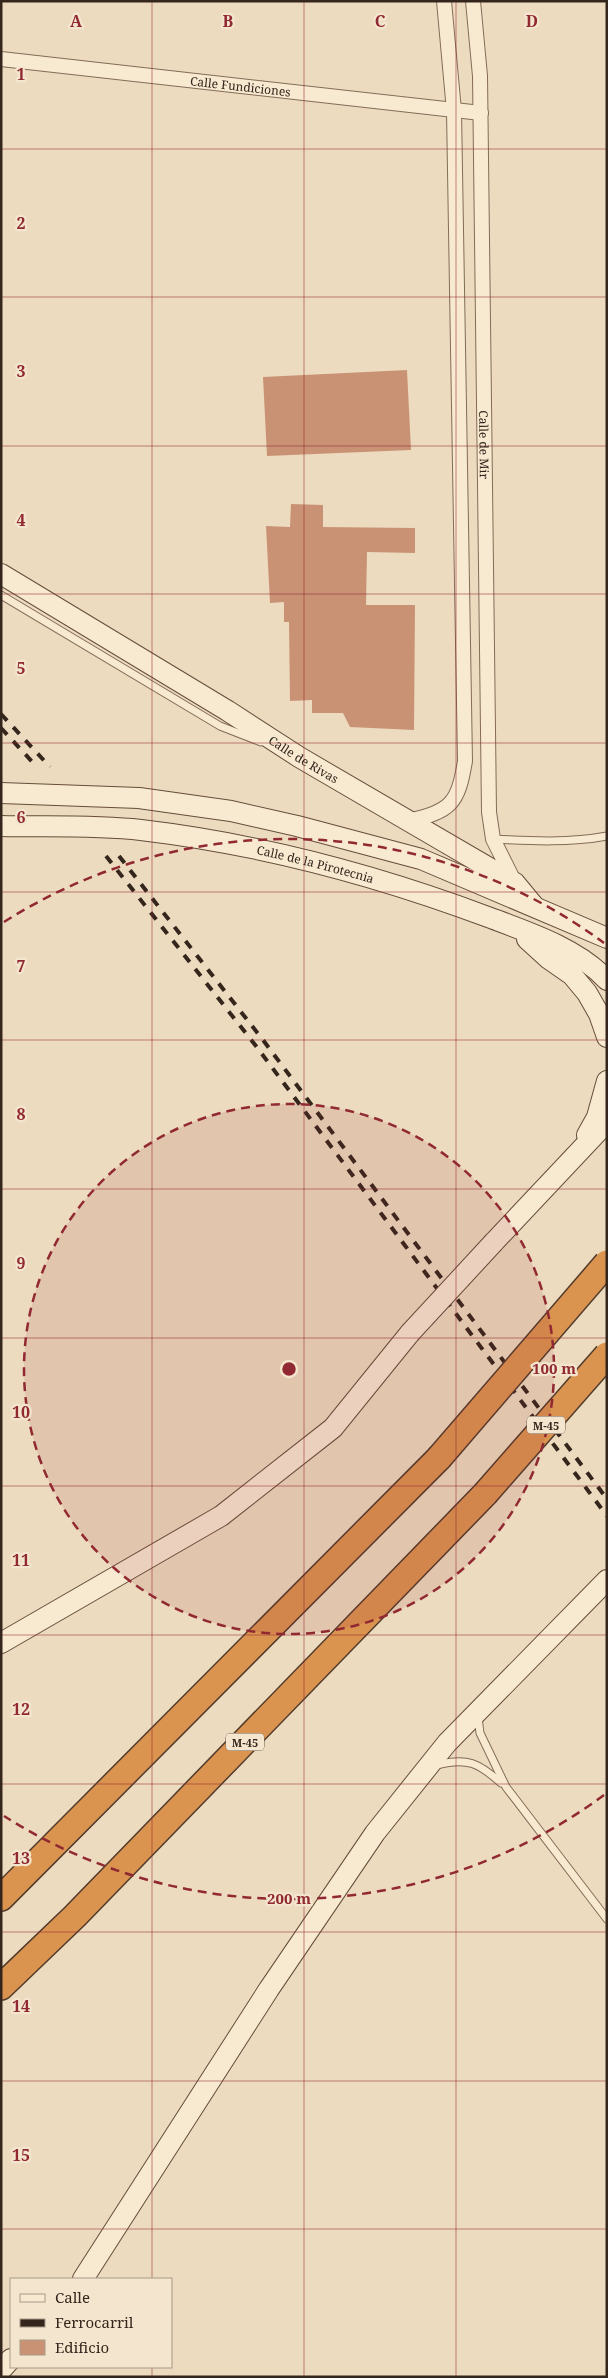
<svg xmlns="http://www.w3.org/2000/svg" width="608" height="2378" font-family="'Noto Serif',serif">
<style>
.building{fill:#ca9275}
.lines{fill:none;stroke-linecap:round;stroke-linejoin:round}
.lane-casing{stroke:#846c58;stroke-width:9}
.street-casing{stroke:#846c58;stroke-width:16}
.secondary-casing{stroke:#664d3b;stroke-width:22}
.highway-casing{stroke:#513b2c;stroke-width:28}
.lane{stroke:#f8e9d1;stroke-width:7}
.street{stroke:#f8e9d1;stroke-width:14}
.secondary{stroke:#f8e9d1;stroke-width:20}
.highway{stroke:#db9350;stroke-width:25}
.rail{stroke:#34261c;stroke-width:4;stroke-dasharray:9 9;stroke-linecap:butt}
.secondary-bridge-casing{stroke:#664d3b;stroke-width:22;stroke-linecap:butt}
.highway-bridge-casing{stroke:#513b2c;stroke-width:28;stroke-linecap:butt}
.secondary-bridge{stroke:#f8e9d1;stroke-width:20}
.highway-bridge{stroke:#db9350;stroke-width:25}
.grid{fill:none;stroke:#912932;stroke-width:1;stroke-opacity:0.55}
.ring{fill:none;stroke:#912932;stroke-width:2.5;stroke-dasharray:9 6}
.labels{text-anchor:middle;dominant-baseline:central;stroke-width:4.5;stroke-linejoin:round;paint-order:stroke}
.shield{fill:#f4e6ce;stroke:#6e6051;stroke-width:1}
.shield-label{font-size:11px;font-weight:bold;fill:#34261c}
.street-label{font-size:12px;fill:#34261c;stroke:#f4e6ce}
.grid-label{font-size:16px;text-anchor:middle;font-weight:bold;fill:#912932;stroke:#f4e6ce;stroke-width:4.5;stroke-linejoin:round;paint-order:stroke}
.centre{fill:#912932;stroke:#f4e6ce;stroke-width:2.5}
.ring-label{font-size:15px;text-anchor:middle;font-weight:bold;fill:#912932;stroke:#f4e6ce;stroke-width:4.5;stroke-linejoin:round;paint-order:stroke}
</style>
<rect width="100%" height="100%" fill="#ecdbbe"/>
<!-- building -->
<g class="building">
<path d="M407,370L411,450L267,456L263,377Z"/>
<path d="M291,504L323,505V527L415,528V553L367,552L366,605H415L414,730L350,727L343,713H312V700L290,701L289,622H284V602L270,603L266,526L290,527Z"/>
</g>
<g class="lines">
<!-- lane casing -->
<g class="lane-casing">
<g id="lane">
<path d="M1,595L220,726L261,742"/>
<path d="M493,839C531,841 570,843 607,836"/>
<path d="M478,1717L480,1733L506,1787L607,1919"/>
<path d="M437,1765C467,1757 479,1763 501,1783"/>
</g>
</g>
<!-- street casing -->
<g class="street-casing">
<g id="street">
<path id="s1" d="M473,1L480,76L489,812L493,839L515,883"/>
<path id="s2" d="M1,59L481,113"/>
<path d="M408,821C451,811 458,804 465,761L454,111L444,1"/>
</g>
</g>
<!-- secondary casing -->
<g class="secondary-casing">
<g id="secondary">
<path id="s3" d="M1,574L228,711L299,757L515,883L534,906"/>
<path d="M1,793L139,798L231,811L297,826L421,859L607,938"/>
<path id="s4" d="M1,826C47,827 95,825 141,830C259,844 376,875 488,917C528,932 577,948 607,980"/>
<path d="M527,939L549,959L572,975L587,993L599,1014L607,1037"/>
<path d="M587,1135L597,1117L607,1081"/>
<path d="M494,1242L607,1122"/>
<path d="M1,1643L221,1516L333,1428L410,1333"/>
<path d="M83,2279L269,1989L375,1833L447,1743L607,1580"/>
<path d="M1,2370L11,2359"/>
</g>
</g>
<!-- highway casing -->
<g class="highway-casing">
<g id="highway">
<path d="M1,1898L439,1458"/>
<path d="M1,1987L75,1916L485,1494"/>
</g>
</g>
<!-- lane -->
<use href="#lane" class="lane"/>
<!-- street -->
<use href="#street" class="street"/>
<!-- secondary -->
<use href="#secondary" class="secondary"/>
<!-- highway -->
<use href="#highway" class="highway"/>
<!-- rail -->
<g class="rail">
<path d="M1,714L50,767"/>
<path d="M1,728L37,767"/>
<path d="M106,856L256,1046L607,1516"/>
<path d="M119,856L263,1040L607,1499"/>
</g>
<!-- secondary-bridge casing -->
<g class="secondary-bridge-casing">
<path id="secondary-bridge" d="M410,1333L494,1242"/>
</g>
<!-- highway-bridge casing -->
<g class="highway-bridge-casing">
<g id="highway-bridge">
<path d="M439,1458L607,1263"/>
<path d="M485,1494L607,1355"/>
</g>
</g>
<!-- secondary-bridge -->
<use href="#secondary-bridge" class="secondary-bridge"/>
<!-- highway-bridge -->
<use href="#highway-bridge" class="highway-bridge"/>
</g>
<!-- grid -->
<path class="grid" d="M152,1V2279M304,1V2377M456,1V2377M1,149H607M1,297H607M1,446H607M1,594H607M1,743H607M1,892H607M1,1040H607M1,1189H607M1,1338H607M1,1486H607M1,1635H607M1,1784H607M1,1932H607M1,2081H607M1,2229H607M152,2367V2377"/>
<!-- distance rings -->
<circle cx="289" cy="1369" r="265" fill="#912932" fill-opacity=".12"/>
<g class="ring">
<circle cx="289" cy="1369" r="265"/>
<path d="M604 1795A530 530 0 0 1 4 1816M4 922A530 530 0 0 1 604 943"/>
</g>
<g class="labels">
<!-- shield labels -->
<g class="shield">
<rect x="527" y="1416.5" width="38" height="17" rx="4"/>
<rect x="226" y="1733.5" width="38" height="17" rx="4"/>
</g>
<g class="shield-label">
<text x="546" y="1425">M-45</text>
<text x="245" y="1742">M-45</text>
</g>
<!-- street labels -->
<g class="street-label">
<text stroke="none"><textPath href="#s2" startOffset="241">Calle Fundiciones</textPath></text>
<text stroke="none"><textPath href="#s1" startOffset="444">Calle de Mir</textPath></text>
<text stroke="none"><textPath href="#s3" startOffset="355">Calle de Rivas</textPath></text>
<text stroke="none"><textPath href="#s4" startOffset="318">Calle de la Pirotecnia</textPath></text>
</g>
</g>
<g class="grid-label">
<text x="76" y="27">A</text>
<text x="228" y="27">B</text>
<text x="380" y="27">C</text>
<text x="532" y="27">D</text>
<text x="21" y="80">1</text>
<text x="21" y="229">2</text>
<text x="21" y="377">3</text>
<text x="21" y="526">4</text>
<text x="21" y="674">5</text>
<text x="21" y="823">6</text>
<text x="21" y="972">7</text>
<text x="21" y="1120">8</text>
<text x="21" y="1269">9</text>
<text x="21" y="1418">10</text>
<text x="21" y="1566">11</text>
<text x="21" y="1715">12</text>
<text x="21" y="1864">13</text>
<text x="21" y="2012">14</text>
<text x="21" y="2161">15</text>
</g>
<circle cx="289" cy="1369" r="8" class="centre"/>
<g class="ring-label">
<text x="554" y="1374">100 m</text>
<text x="289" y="1904">200 m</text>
</g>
<!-- border -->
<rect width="608" height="2378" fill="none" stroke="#34261c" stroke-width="5"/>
<!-- legend -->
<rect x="10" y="2278" width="162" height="90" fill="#f4e6ce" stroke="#a79987"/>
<rect x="20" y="2294" width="25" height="8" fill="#f8e9d1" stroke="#a79987"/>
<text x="55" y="2303" font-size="15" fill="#34261c">Calle</text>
<rect x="20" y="2319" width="25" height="8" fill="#34261c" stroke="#a79987"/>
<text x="55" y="2328" font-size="15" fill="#34261c">Ferrocarril</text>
<rect x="20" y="2340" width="25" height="15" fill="#ca9275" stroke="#a79987"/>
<text x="55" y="2353" font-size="15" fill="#34261c">Edificio</text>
</svg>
